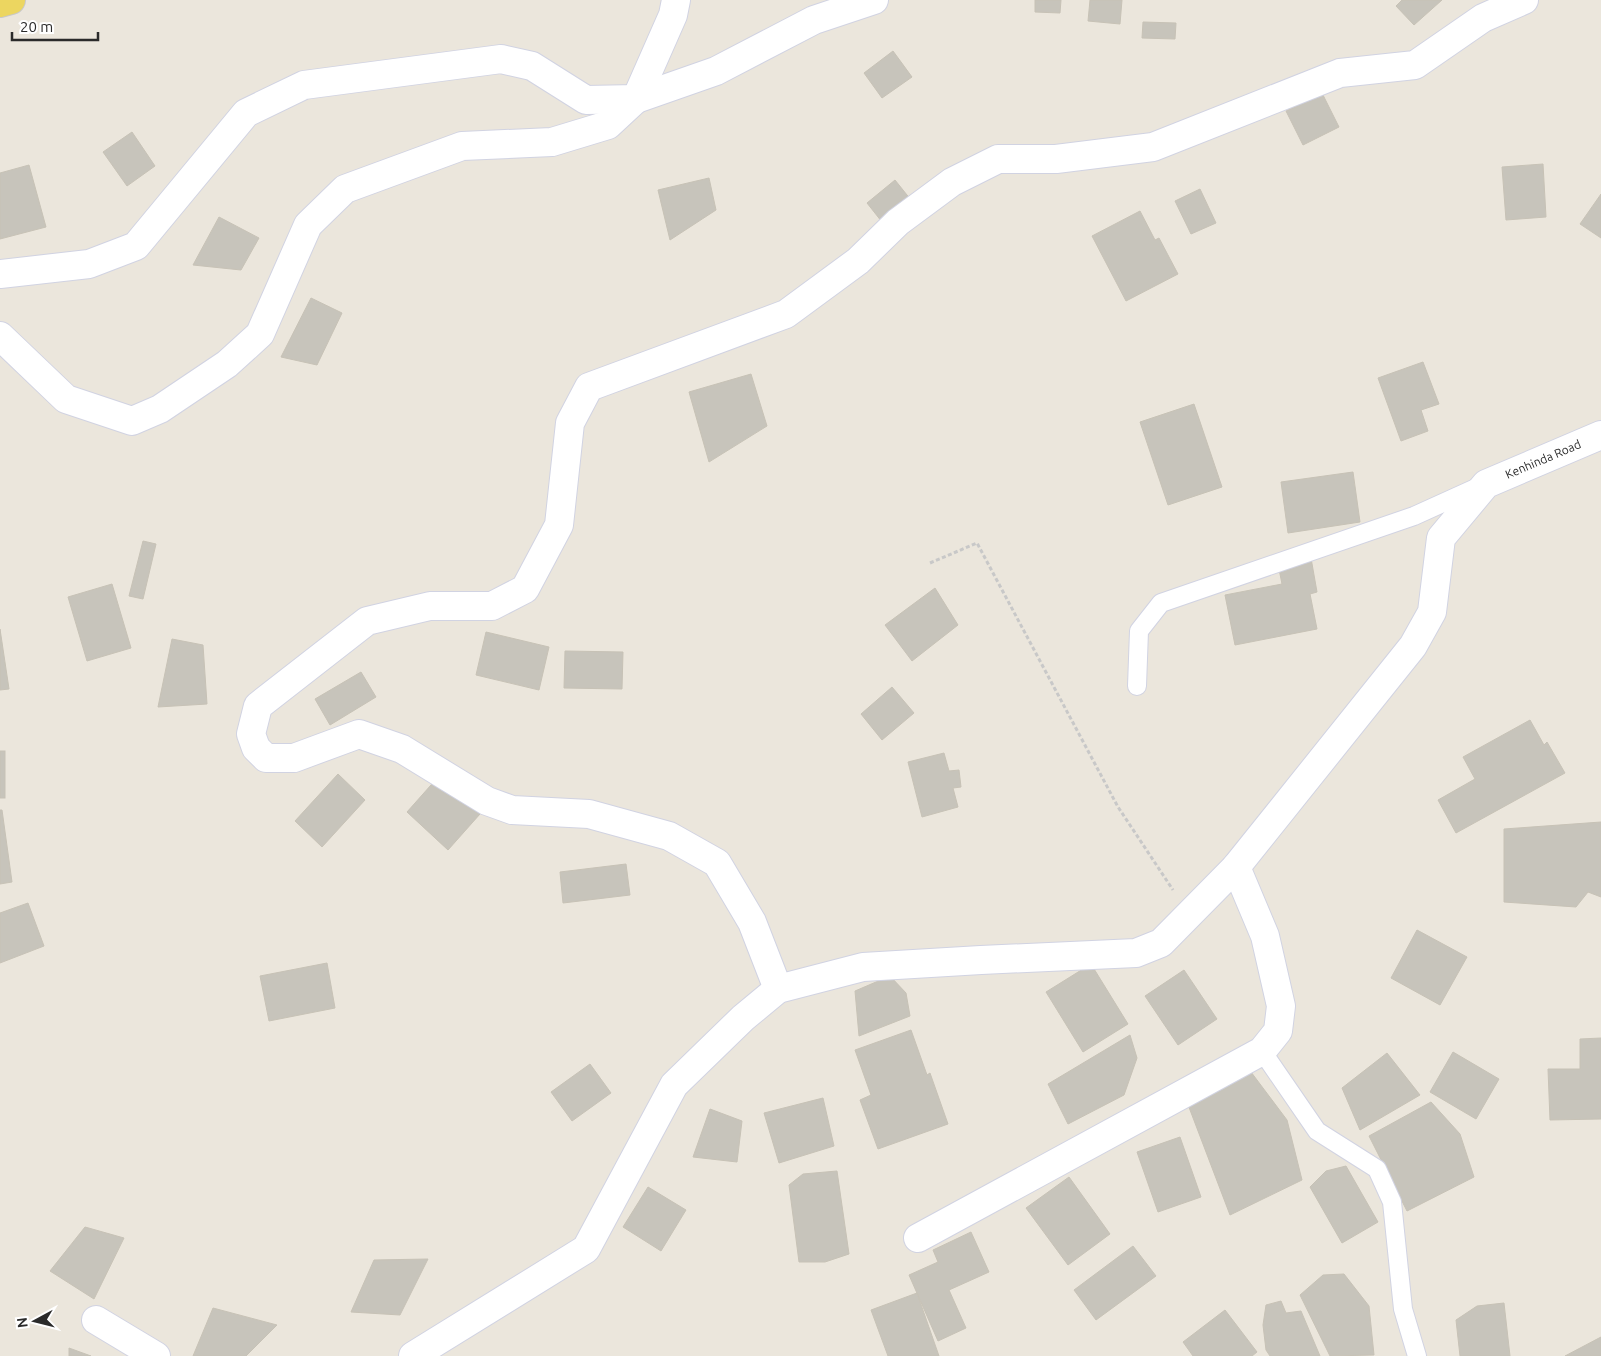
<svg xmlns="http://www.w3.org/2000/svg" width="1601" height="1356" font-family="Ubuntu,sans-serif">
<style>
.building{fill:#c7c4bb;stroke:#c7c2b6}
.lines{fill:none;stroke-linecap:round;stroke-linejoin:round}
.lane-casing{stroke:#d1d3e2;stroke-width:20}
.street-casing{stroke:#d1d3e2;stroke-width:30}
.primary-casing{stroke:#c8c8c8;stroke-width:30}
.path{stroke:#c8c8c8;stroke-width:3;stroke-dasharray:4 2.5;stroke-linecap:butt}
.lane{stroke:#fff;stroke-width:18}
.street{stroke:#fff;stroke-width:28}
.primary{stroke:#ecd660;stroke-width:28}
.labels{text-anchor:middle;dominant-baseline:central;stroke-width:5;stroke-linejoin:round;paint-order:stroke}
.street-label{font-size:12px;fill:#2a2a2a;stroke:#fff}
</style>
<rect width="100%" height="100%" fill="#ebe6dc"/>
<!-- building -->
<g class="building">
<path d="M1035,0H1061L1060,13L1035,12Z"/>
<path d="M1090,0H1122L1120,24L1088,21Z"/>
<path d="M1402,0H1442L1414,25L1396,6Z"/>
<path d="M1143,22L1176,23L1175,39L1142,38Z"/>
<path d="M893,51L912,77L882,98L864,73Z"/>
<path d="M1322,93L1339,127L1303,145L1286,111Z"/>
<path d="M132,132L155,166L127,186L103,152Z"/>
<path d="M1543,164L1546,217L1506,220L1502,167Z"/>
<path d="M29,165L46,227L0,239V173Z"/>
<path d="M709,178L716,210L670,240L658,190Z"/>
<path d="M895,180L911,200L882,222L867,203Z"/>
<path d="M1200,189L1216,223L1191,234L1175,201Z"/>
<path d="M1601,194V238L1580,224Z"/>
<path d="M1140,211L1155,240L1159,238L1178,274L1126,301L1092,236Z"/>
<path d="M219,217L259,238L241,270L193,265Z"/>
<path d="M311,298L342,313L317,365L281,357Z"/>
<path d="M1423,362L1439,404L1421,410L1428,431L1401,441L1378,378Z"/>
<path d="M751,374L767,426L709,462L689,392Z"/>
<path d="M1194,404L1222,487L1168,505L1140,422Z"/>
<path d="M1353,472L1360,522L1288,533L1281,482Z"/>
<path d="M143,541L156,544L143,599L129,596Z"/>
<path d="M1311,558L1317,592L1310,594L1317,629L1235,645L1225,595L1282,584L1278,564Z"/>
<path d="M112,584L131,648L87,661L68,597Z"/>
<path d="M935,588L958,625L912,661L885,625Z"/>
<path d="M0,629L9,689L0,690Z"/>
<path d="M486,632L549,647L539,690L476,675Z"/>
<path d="M172,639L203,645L207,704L158,707Z"/>
<path d="M565,651L623,652L622,689L564,688Z"/>
<path d="M361,672L376,697L330,725L315,699Z"/>
<path d="M892,687L914,713L882,740L861,714Z"/>
<path d="M1530,720L1544,745L1547,742L1565,773L1456,833L1438,800L1475,779L1463,757Z"/>
<rect x="0" y="751" width="5" height="47"/>
<path d="M944,753L949,771L959,770L961,787L953,788L958,807L922,817L908,762Z"/>
<path d="M338,774L365,800L322,847L295,821Z"/>
<path d="M439,776L480,814L448,850L407,812Z"/>
<path d="M0,810H2L12,882L0,884Z"/>
<path d="M1601,822V897L1588,892L1576,907L1504,902V829Z"/>
<path d="M626,864L630,895L563,903L560,872Z"/>
<path d="M28,903L44,946L0,963V913Z"/>
<path d="M1417,930L1467,957L1440,1005L1391,978Z"/>
<path d="M327,963L335,1008L269,1021L260,976Z"/>
<path d="M1091,964L1128,1024L1083,1052L1046,992Z"/>
<path d="M1184,970L1217,1019L1178,1045L1145,996Z"/>
<path d="M890,976L906,993L910,1016L859,1036L855,991Z"/>
<path d="M911,1030L927,1075L930,1073L948,1124L878,1149L860,1100L871,1095L855,1050Z"/>
<path d="M1130,1035L1137,1058L1124,1095L1068,1124L1048,1084Z"/>
<path d="M1601,1038V1119L1550,1120L1548,1069H1580V1039Z"/>
<path d="M1453,1052L1499,1079L1476,1119L1430,1092Z"/>
<path d="M1387,1053L1420,1095L1360,1130L1342,1088Z"/>
<path d="M590,1064L611,1093L572,1121L551,1092Z"/>
<path d="M1251,1072L1287,1120L1302,1180L1230,1215L1187,1102Z"/>
<path d="M823,1098L834,1146L779,1163L764,1113Z"/>
<path d="M1431,1102L1460,1134L1474,1177L1407,1211L1369,1136Z"/>
<path d="M710,1109L742,1121L737,1162L693,1157Z"/>
<path d="M1180,1137L1201,1197L1158,1212L1137,1152Z"/>
<path d="M1346,1166L1378,1222L1342,1243L1310,1187L1326,1171Z"/>
<path d="M837,1171L849,1254L825,1262H799L789,1185L803,1174Z"/>
<path d="M1069,1177L1110,1234L1068,1265L1026,1208Z"/>
<path d="M648,1187L686,1210L661,1251L623,1227Z"/>
<path d="M85,1227L124,1238L94,1299L50,1271Z"/>
<path d="M971,1232L989,1272L949,1290L966,1328L938,1341L909,1275L938,1262L933,1250Z"/>
<path d="M1133,1246L1156,1276L1096,1320L1074,1290Z"/>
<path d="M428,1259L400,1315L351,1312L374,1260Z"/>
<path d="M1344,1274L1369,1306L1374,1355L1330,1356L1300,1295L1323,1275Z"/>
<path d="M917,1293L939,1356H888L871,1310Z"/>
<path d="M1281,1301L1286,1313L1301,1311L1320,1356H1270L1266,1350L1263,1325L1266,1305Z"/>
<path d="M1504,1303L1510,1356H1460L1456,1320L1477,1306Z"/>
<path d="M213,1308L277,1325L246,1356H193Z"/>
<path d="M1225,1310L1257,1352L1252,1356H1193L1183,1342Z"/>
<path d="M1601,1337V1356H1565Z"/>
<path d="M69,1348L91,1356H69Z"/>
</g>
<g class="lines">
<!-- lane casing -->
<g class="lane-casing">
<g id="lane">
<path d="M1137,686L1139,631L1161,603L1414,516L1478,487"/>
<path d="M1262,1051L1317,1131L1377,1169L1392,1202L1403,1309L1417,1356"/>
</g>
</g>
<!-- street casing -->
<g class="street-casing">
<g id="street">
<path d="M0,274L89,264L136,246L246,113L304,85L501,59L532,66L586,100L636,99L716,71L814,20L874,0"/>
<path d="M0,336L66,399L132,421L160,409L227,364L260,334L308,225L345,189L462,146L552,142L608,125L636,99L673,15L676,0"/>
<path d="M778,989L752,922L717,863L669,836L589,814L512,810L487,801L402,749L359,734L294,758H266L256,748L251,734L258,706L367,621L430,606H492L525,589L559,525L570,423L589,387L786,314L858,261L898,222L952,182L998,159H1056L1153,147L1340,73L1415,65L1483,18L1524,0"/>
<path d="M918,1238L1262,1051L1278,1031L1281,1006L1265,936L1236,867"/>
<path d="M96,1320L156,1356"/>
<path d="M413,1356L586,1249L674,1085L743,1018L778,989L863,967L981,960L1136,953L1161,943L1236,867L1413,646L1432,612L1441,538L1486,484L1601,435"/>
</g>
</g>
<!-- primary casing -->
<g class="primary-casing">
<path id="primary" d="M0,3L11,0"/>
</g>
<!-- path -->
<path class="path" d="M930,563L977,543L1118,807L1173,890"/>
<!-- lane -->
<use href="#lane" class="lane"/>
<!-- street -->
<use href="#street" class="street"/>
<!-- primary -->
<use href="#primary" class="primary"/>
</g>
<g class="labels">
<!-- street labels -->
<g class="street-label">
<text transform="translate(1543 459) rotate(-23)">Kenhinda Road</text>
</g>
</g>
<!-- north arrow -->
<g transform="translate(35 1321) rotate(263)" stroke="#ffffff" stroke-width="4" paint-order="stroke">
<path d="M0-4L9 19L0 12L-9 19Z" fill="#2a2a2a"/>
<text y="-8" font-size="14" font-weight="bold" text-anchor="middle" fill="#2a2a2a">N</text>
</g>
<!-- scale -->
<path d="M12 32v8h86v-8" fill="none" stroke="#2a2a2a" stroke-width="2.5"/>
<text x="20" y="32" font-size="15" fill="#2a2a2a" stroke="#ffffff" stroke-width="4" paint-order="stroke">20 m</text>
</svg>
